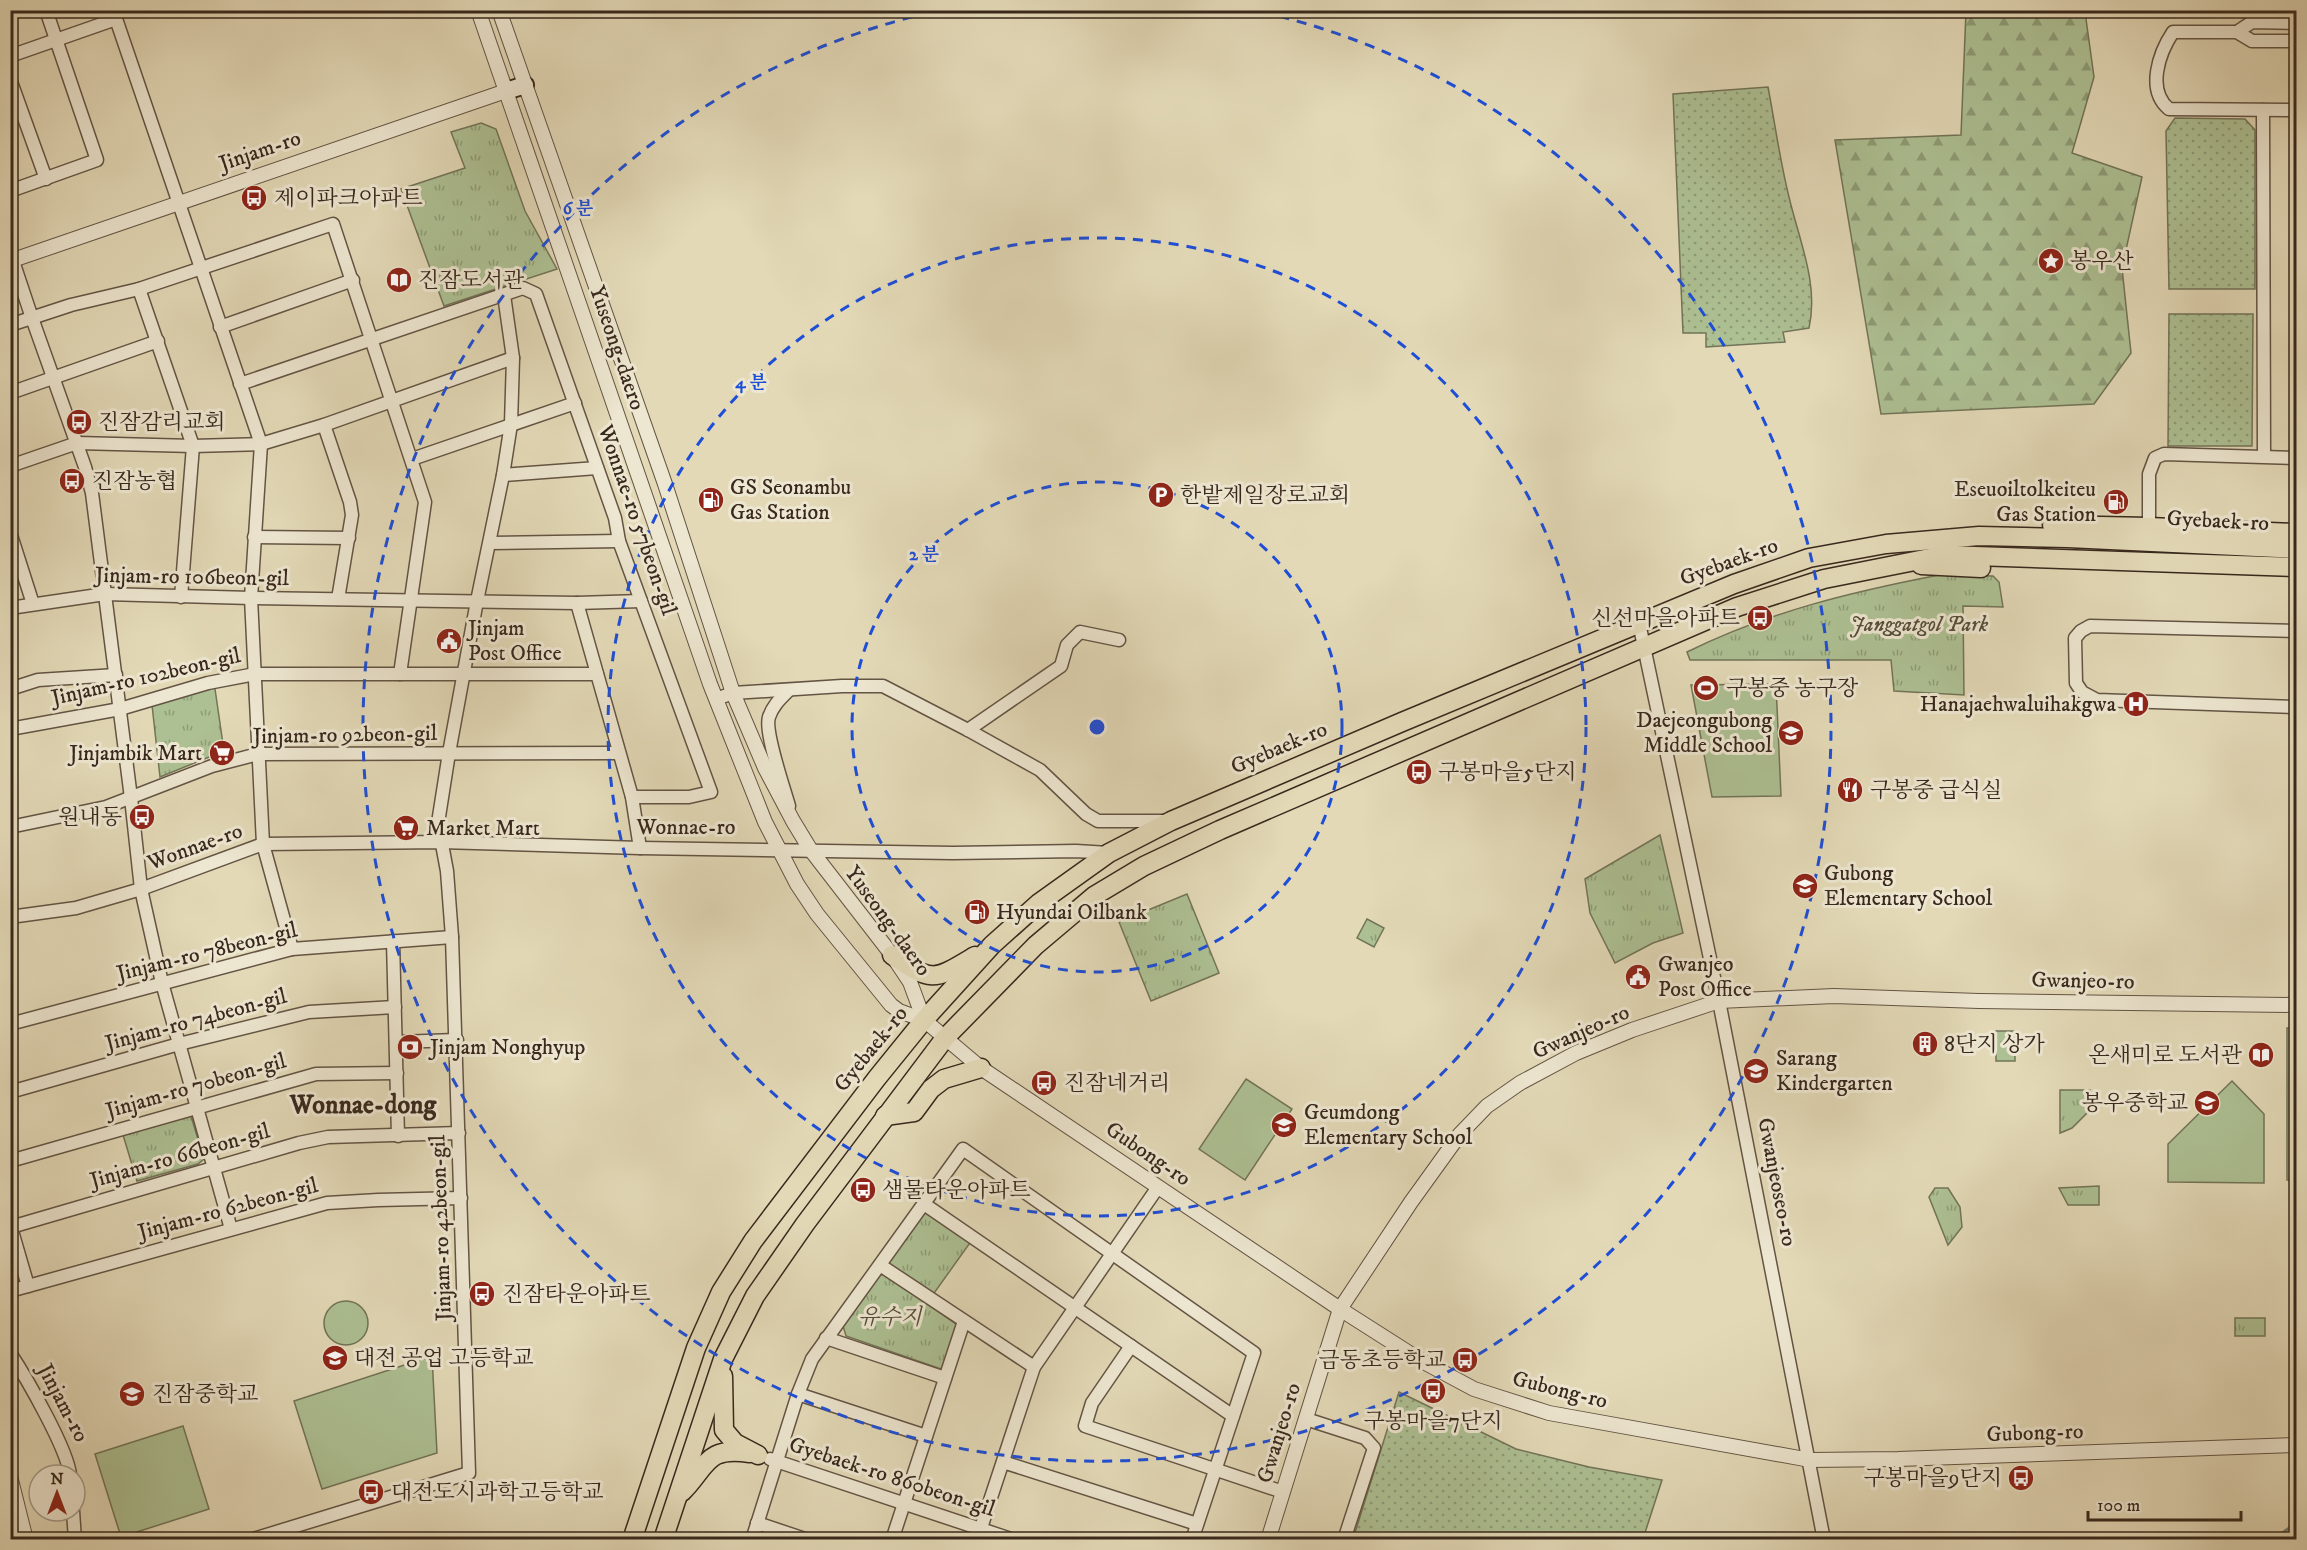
<svg xmlns="http://www.w3.org/2000/svg" width="2307" height="1550" font-family="'IM FELL DW Pica','Noto Serif KR',serif">
<style>
.grass{fill:url(#grass-dots);stroke:#727458;stroke-width:1.5}
.forest{fill:url(#forest-firs);stroke:#727458;stroke-width:1.5}
.park{fill:url(#park-tufts);stroke:#727458;stroke-width:1.5}
.garden{fill:#adc093;stroke:#727458;stroke-width:1.5}
.lines{fill:none;stroke-linecap:round;stroke-linejoin:round}
.stream{stroke:#707f77;stroke-width:3}
.minor-casing{stroke:#635444;stroke-width:15}
.tertiary-casing{stroke:#635444;stroke-width:16}
.secondary-casing{stroke:#38281d;stroke-width:20}
.primary-casing{stroke:#38281d;stroke-width:21}
.minor{stroke:#ede6d0;stroke-width:12}
.tertiary{stroke:#ede6d0;stroke-width:14}
.secondary{stroke:#ede6d0;stroke-width:16}
.primary{stroke:#e3d9b7;stroke-width:18}
.ring{fill:none;stroke:#1d4ed8;stroke-width:3;stroke-dasharray:10 8}
.labels{text-anchor:middle;dominant-baseline:central;stroke-width:6;stroke-linejoin:round;paint-order:stroke}
.street-label{font-size:22px;fill:#38281d;stroke:#ede6d0}
.poi-label{font-size:22px;fill:#38281d;stroke:#ede6d0;text-anchor:start}
.park-label{font-size:22px;font-style:italic;fill:#554e3a;stroke:#ede6d0}
.quarter-label{font-size:26px;font-weight:bold;fill:#38281d;stroke:#ede6d0}
.centre{fill:#1d4ed8;stroke:#ede6d0;stroke-width:3}
.ring-label{font-size:18px;text-anchor:middle;font-weight:bold;fill:#1d4ed8;stroke:#ede6d0;stroke-width:6;stroke-linejoin:round;paint-order:stroke}
</style>
<defs>
<pattern id="grass-dots" width="8" height="8" patternUnits="userSpaceOnUse" patternTransform="scale(1.5)"><rect width="8" height="8" fill="#adc093"/><path d="M2 2h.1M6 6h.1" fill="none" stroke="#8e9c77" stroke-width="1.8" stroke-linecap="round"/></pattern>
<pattern id="forest-firs" width="22" height="20" patternUnits="userSpaceOnUse" patternTransform="scale(1.5)"><rect width="22" height="20" fill="#adc093"/><path d="M5 1l3.5 6h-7zM16 11l3.5 6h-7z" fill="#8e9c77"/></pattern>
<pattern id="park-tufts" width="24" height="20" patternUnits="userSpaceOnUse" patternTransform="scale(1.5)"><rect width="24" height="20" fill="#adc093"/><path d="M3 7l-1-3M5 7V3M7 7l1-3M15 17l-1-3M17 17v-4M19 17l1-3" fill="none" stroke="#8e9c77"/></pattern>
</defs>
<rect width="100%" height="100%" fill="#e3d9b7"/>
<filter id="stains"><feTurbulence type="fractalNoise" baseFrequency=".00333" numOctaves="4"/><feColorMatrix values="0 0 0 0 .2 0 0 0 0 .09 0 0 0 0 .02 0 0 0 .5 -.17"/></filter>
<radialGradient id="worn" r=".72"><stop offset=".6" stop-color="#630" stop-opacity="0"/><stop offset="1" stop-color="#630" stop-opacity=".3"/></radialGradient>
<!-- grass -->
<g class="grass">
<path d="M1768,87C1775,124 1780,161 1789,197C1799,240 1819,284 1809,328L1783,332L1785,342L1706,347V333H1683L1673,94Z"/>
<path d="M2175,118L2245,119L2255,130V289H2169L2166,131Z"/>
<path d="M2169,314H2253L2252,446H2168Z"/>
<path d="M1399,1392L1516,1449L1589,1467L1662,1480L1643,1539H1353Z"/>
</g>
<!-- forest -->
<path class="forest" d="M1966,11H2089L2086,19L2094,77L2072,153L2142,177L2122,268L2131,353L2094,404L1881,414L1835,140L1961,135Z"/>
<!-- park -->
<g class="park">
<path d="M481,123L496,129L525,211L557,269L444,306L401,189L465,168L451,132Z"/>
<path d="M1939,575L1993,576L1999,582L2003,607L1963,606L1964,695L1894,691L1891,660H1690L1687,652C1768,612 1851,592 1939,575Z"/>
<path d="M214,682L224,751L160,777L152,705Z"/>
<path d="M1660,835L1683,933L1653,943L1615,963L1590,913L1585,879Z"/>
<path d="M1187,894L1219,973L1151,1001L1119,922Z"/>
<path d="M1367,919L1384,928L1374,947L1357,938Z"/>
<rect x="2287" y="1028" width="9" height="152"/>
<rect x="1996" y="1031" width="19" height="30"/>
<path d="M2060,1090H2090L2096,1104L2072,1128L2060,1133Z"/>
<path d="M191,1116L204,1159L198,1164L137,1181L123,1135Z"/>
<path d="M2099,1186V1205H2068L2059,1188Z"/>
<path d="M1935,1188H1948L1960,1207L1962,1227L1948,1245L1929,1197Z"/>
<path d="M924,1209L972,1240L932,1296L886,1262Z"/>
<path d="M886,1274L960,1327L941,1369L846,1336L843,1326L880,1275Z"/>
<rect x="2235" y="1318" width="30" height="18"/>
</g>
<!-- garden -->
<g class="garden">
<path d="M1776,684L1781,796L1712,797L1691,685Z"/>
<path d="M1246,1079L1292,1109L1245,1180L1199,1149Z"/>
<path d="M2232,1081L2264,1114V1183L2168,1182V1144Z"/>
<circle cx="346" cy="1323" r="22"/>
<path d="M432,1356L437,1453L322,1489L294,1401Z"/>
<path d="M183,1426L209,1509L121,1537L95,1454Z"/>
</g>
<g class="lines">
<!-- stream -->
<path class="stream" d="M2273,1540L2296,1523"/>
<!-- minor casing -->
<g class="minor-casing">
<g id="minor">
<path d="M113,10L261,444L251,598L263,844L292,949"/>
<path d="M2237,32L2252,22L2296,23"/>
<path d="M2296,41H2252L2237,32H2173C2159,53 2146,90 2169,109L2296,110"/>
<path d="M10,56L116,19"/>
<path d="M10,79L46,179"/>
<path d="M2263,110L2264,455"/>
<path d="M10,191L97,160L46,10"/>
<path d="M10,252L32,318L85,467L92,493L131,798L141,889L162,983L231,1229"/>
<path d="M139,289L193,446L181,597"/>
<path d="M10,325L71,305L139,289L333,224L425,502L400,674"/>
<path d="M220,327L353,280"/>
<path d="M240,384L523,288L536,294L615,518L619,541L711,792L689,797H632"/>
<path d="M10,393L158,341"/>
<path d="M324,425L350,502L352,515L338,599"/>
<path d="M412,459L575,403"/>
<path d="M10,466L77,443L193,446L261,444L324,425L513,358"/>
<path d="M503,475L597,468"/>
<path d="M2149,527V474L2155,458L2164,454L2296,458"/>
<path d="M10,532L33,604"/>
<path d="M254,537L349,538"/>
<path d="M490,543L619,541"/>
<path d="M577,603L632,797L640,848"/>
<path d="M10,608L105,594L251,598L577,603L641,601"/>
<path d="M1639,623L1719,1001L1824,1540"/>
<path d="M2296,631L2090,626L2081,631L2075,638L2076,683L2082,692L2097,700L2296,707"/>
<path d="M10,689L38,680L116,675"/>
<path d="M789,690C781,698 773,705 769,717C764,731 784,788 789,806"/>
<path d="M716,699L733,693L842,686H883L968,730L1040,770L1086,814L1098,821H1167"/>
<path d="M10,729L120,709L208,683L255,674H597"/>
<path d="M968,730L1061,666L1067,645L1080,632L1119,640"/>
<path d="M10,827L106,807L212,766L258,754L619,753"/>
<path d="M10,917L76,908L141,889L263,844L441,842L640,848L953,853L1076,851L1109,853"/>
<path d="M393,941L398,1136"/>
<path d="M10,1024L292,949L452,937"/>
<path d="M396,1042L457,1040"/>
<path d="M10,1092L179,1044L309,1012L395,1007"/>
<path d="M10,1161L316,1074L397,1073"/>
<path d="M924,1204L1233,1416"/>
<path d="M10,1224L28,1286"/>
<path d="M11,1227L299,1143L328,1137L459,1133"/>
<path d="M880,1265L1034,1367"/>
<path d="M10,1291L327,1203L378,1200L461,1198"/>
<path d="M826,1338L945,1378"/>
<path d="M1131,1346L1092,1403L1085,1426L1283,1492"/>
<path d="M10,1353C26,1377 68,1450 70,1475"/>
<path d="M798,1394L926,1436"/>
<path d="M1306,1419L1365,1438L1374,1448L1344,1540"/>
<path d="M770,1459L1014,1540"/>
<path d="M1003,1462L1197,1524"/>
<path d="M73,1511L75,1540"/>
<path d="M757,1523L808,1540"/>
<path d="M250,1540L469,1473L452,937L447,871L438,823L449,753L477,601L503,475L511,424L513,358L504,295"/>
<path d="M752,1540L798,1394L812,1359L963,1149L1254,1353L1192,1540"/>
<path d="M892,1540L964,1321"/>
<path d="M977,1540L1034,1367L1158,1187"/>
</g>
</g>
<!-- tertiary casing -->
<g class="tertiary-casing">
<g id="tertiary">
<path d="M478,10L710,684L765,822L797,884L817,914L891,1005L899,1011L924,1020L981,1068L1340,1309L1420,1360L1474,1389L1549,1413L1810,1460L1898,1459L2296,1445"/>
<path d="M499,10L665,484L733,693L765,768L793,821L810,849L892,955L910,982L924,1020"/>
<path d="M10,261L506,91"/>
<path d="M10,1476L26,1540"/>
<path d="M1268,1540L1340,1309L1411,1202L1460,1134L1487,1106L1520,1083L1576,1053L1632,1030L1719,1001L1834,996L1979,1001L2296,1005"/>
</g>
</g>
<!-- secondary casing -->
<g class="secondary-casing">
<path id="secondary" d="M506,91L525,85"/>
</g>
<!-- primary casing -->
<g class="primary-casing">
<g id="primary">
<path d="M2052,525L2149,527L2296,533"/>
<path d="M1921,565L1981,568"/>
<path d="M892,955C933,983 933,981 975,956"/>
<path d="M885,1116L914,1112L931,1089L944,1079L981,1068"/>
<path d="M723,1376L724,1430L735,1443L758,1455"/>
<path d="M682,1492C708,1466 705,1446 750,1453"/>
<path d="M632,1540L696,1348L721,1292L753,1241L877,1078L924,1020L992,945L1039,903L1109,853L1171,821L1402,722L1734,584L1809,558L1886,544L1979,536L2068,538L2296,549"/>
<path d="M663,1540L723,1359L755,1296L805,1224L945,1038L1036,945L1094,896L1144,866L1220,830L1737,607L1824,579L1945,555L2296,567"/>
</g>
</g>
<!-- minor -->
<use href="#minor" class="minor"/>
<!-- tertiary -->
<use href="#tertiary" class="tertiary"/>
<!-- secondary -->
<use href="#secondary" class="secondary"/>
<!-- primary -->
<use href="#primary" class="primary"/>
</g>
<!-- distance rings -->
<g class="ring">
<circle cx="1097" cy="727" r="245"/>
<circle cx="1097" cy="727" r="489"/>
<path d="M1262 12A734 734 0 1 1 932 12"/>
</g>
<!-- icons -->
<defs>
<g id="bus-disc" transform="scale(1.35)"><circle r="9.5" fill="#8f2418" stroke="#ede6d0"/><path d="M-5-6H5V4H4V6H2V4H-2V6H-4V4H-5ZM-3.5-4V0h7V-4ZM-3.5 1.2v1.5H-2V1.2ZM2 1.2v1.5H3.5V1.2Z" fill="#fff"/></g>
<g id="sight-disc" transform="scale(1.35)"><circle r="9.5" fill="#8f2418" stroke="#ede6d0"/><path d="M0-6L1.8-2.2L6-1.7L2.9 1.2L3.7 5.4L0 3.3L-3.7 5.4L-2.9 1.2L-6-1.7L-1.8-2.2Z" fill="#fff"/></g>
<g id="library-disc" transform="scale(1.35)"><circle r="9.5" fill="#8f2418" stroke="#ede6d0"/><path d="M-6-4Q-3-5.5-.7-3.5V5Q-3 3-6 4ZM6-4Q3-5.5 .7-3.5V5Q3 3 6 4Z" fill="#fff"/></g>
<g id="parking-disc" transform="scale(1.35)"><circle r="9.5" fill="#8f2418" stroke="#ede6d0"/><path d="M-3.5-5.5H1a3.5 3.5 0 0 1 0 7H-1V5.5H-3.5ZM-1-3.4V-.6H.8a1.4 1.4 0 0 0 0-2.8Z" fill="#fff"/></g>
<g id="fuel-disc" transform="scale(1.35)"><circle r="9.5" fill="#8f2418" stroke="#ede6d0"/><path d="M-5.5-6h7V0h2V4h1.3V-2.5L3-4.5l.8-.8L6-3V5H2.5V1h-1V6h-7ZM-4.2-4.7v3.2H.2V-4.7Z" fill="#fff"/></g>
<g id="civic-disc" transform="scale(1.35)"><circle r="9.5" fill="#8f2418" stroke="#ede6d0"/><path d="M-.6-6.5H3V-4.5H.6V-3L4-1V1h2V6H-6V1h2V-1L-.6-3ZM-1.2 2.5V6h2.4V2.5Z" fill="#fff"/></g>
<g id="stadium-disc" transform="scale(1.35)"><circle r="9.5" fill="#8f2418" stroke="#ede6d0"/><path d="M0-5a6.5 5 0 1 0 0 10a6.5 5 0 1 0 0-10ZM-3.5-1.8h7v3.6h-7Z" fill="#fff"/></g>
<g id="hospital-disc" transform="scale(1.35)"><circle r="9.5" fill="#8f2418" stroke="#ede6d0"/><path d="M-5-5h3v3.5h4V-5h3V5h-3V1.5h-4V5h-3Z" fill="#fff"/></g>
<g id="school-disc" transform="scale(1.35)"><circle r="9.5" fill="#8f2418" stroke="#ede6d0"/><path d="M0-5L7-2L0 1L-7-2ZM-4 1L0 2.5L4 1V4Q0 6-4 4Z" fill="#fff"/></g>
<g id="supermarket-disc" transform="scale(1.35)"><circle r="9.5" fill="#8f2418" stroke="#ede6d0"/><path d="M-6-5.5h2.5l.6 2H6L4.5 2H-2.5L-4.4-4H-6ZM-1.5 3.2a1.3 1.3 0 1 0 .1 0ZM3 3.2a1.3 1.3 0 1 0 .1 0Z" fill="#fff"/></g>
<g id="restaurant-disc" transform="scale(1.35)"><circle r="9.5" fill="#8f2418" stroke="#ede6d0"/><path d="M-5-6h1v4h1v-4h1v4h1v-4h1v5L-1.5 .5V6h-2V.5L-5-1ZM5-6V6H3V1.5H1.5Q1.5-4 5-6Z" fill="#fff"/></g>
<g id="building-disc" transform="scale(1.35)"><circle r="9.5" fill="#8f2418" stroke="#ede6d0"/><path d="M-4-6H4V6H1V3H-1V6H-4ZM-2.5-4.3h1.7v1.8h-1.7ZM.8-4.3h1.7v1.8H.8ZM-2.5-1h1.7V.8h-1.7ZM.8-1h1.7V.8H.8Z" fill="#fff"/></g>
<g id="bank-disc" transform="scale(1.35)"><circle r="9.5" fill="#8f2418" stroke="#ede6d0"/><path d="M-6-4H6V4H-6ZM0-2.3a2.3 2.3 0 1 0 0 4.6a2.3 2.3 0 1 0 0-4.6Z" fill="#fff"/></g>
</defs>
<g fill-rule="evenodd">
<use href="#bus-disc" x="254" y="198"/>
<use href="#sight-disc" x="2051" y="261"/>
<use href="#library-disc" x="399" y="280"/>
<use href="#bus-disc" x="79" y="422"/>
<use href="#bus-disc" x="72" y="481"/>
<use href="#parking-disc" x="1161" y="495"/>
<use href="#fuel-disc" x="711" y="500"/>
<use href="#fuel-disc" x="2116" y="502"/>
<use href="#bus-disc" x="1760" y="618"/>
<use href="#civic-disc" x="449" y="641"/>
<use href="#stadium-disc" x="1706" y="688"/>
<use href="#hospital-disc" x="2136" y="704"/>
<use href="#school-disc" x="1791" y="733"/>
<use href="#supermarket-disc" x="222" y="753"/>
<use href="#bus-disc" x="1419" y="772"/>
<use href="#restaurant-disc" x="1850" y="790"/>
<use href="#bus-disc" x="142" y="817"/>
<use href="#supermarket-disc" x="406" y="828"/>
<use href="#school-disc" x="1805" y="886"/>
<use href="#fuel-disc" x="977" y="912"/>
<use href="#civic-disc" x="1638" y="977"/>
<use href="#building-disc" x="1925" y="1044"/>
<use href="#bank-disc" x="410" y="1047"/>
<use href="#library-disc" x="2261" y="1055"/>
<use href="#school-disc" x="1756" y="1071"/>
<use href="#bus-disc" x="1044" y="1083"/>
<use href="#school-disc" x="2207" y="1103"/>
<use href="#school-disc" x="1284" y="1125"/>
<use href="#bus-disc" x="863" y="1190"/>
<use href="#bus-disc" x="482" y="1294"/>
<use href="#school-disc" x="335" y="1358"/>
<use href="#bus-disc" x="1465" y="1360"/>
<use href="#bus-disc" x="1433" y="1391"/>
<use href="#school-disc" x="132" y="1394"/>
<use href="#bus-disc" x="2021" y="1478"/>
<use href="#bus-disc" x="371" y="1492"/>
</g>
<g class="labels">
<!-- street labels -->
<g class="street-label">
<text transform="translate(260 151) rotate(-19)">Jinjam-ro</text>
<text transform="translate(617 348) rotate(71)">Yuseong-daero</text>
<text transform="translate(637 520) rotate(71)">Wonnae-ro 57beon-gil</text>
<text transform="translate(2218 521) rotate(3)">Gyebaek-ro</text>
<text transform="translate(1729 562) rotate(-20)">Gyebaek-ro</text>
<text transform="translate(192 577) rotate(1)">Jinjam-ro 106beon-gil</text>
<text transform="translate(146 677) rotate(-13)">Jinjam-ro 102beon-gil</text>
<text transform="translate(345 735) rotate(-1)">Jinjam-ro 92beon-gil</text>
<text transform="translate(1279 748) rotate(-23)">Gyebaek-ro</text>
<text x="686" y="827">Wonnae-ro</text>
<text transform="translate(195 847) rotate(-20)">Wonnae-ro</text>
<text transform="translate(888 921) rotate(54)">Yuseong-daero</text>
<text transform="translate(207 952) rotate(-14)">Jinjam-ro 78beon-gil</text>
<text transform="translate(2083 981) rotate(1)">Gwanjeo-ro</text>
<text transform="translate(196 1020) rotate(-15)">Jinjam-ro 74beon-gil</text>
<text transform="translate(1581 1032) rotate(-24)">Gwanjeo-ro</text>
<text transform="translate(871 1049) rotate(-51)">Gyebaek-ro</text>
<text transform="translate(196 1086) rotate(-16)">Jinjam-ro 70beon-gil</text>
<text transform="translate(1148 1154) rotate(34)">Gubong-ro</text>
<text transform="translate(180 1156) rotate(-16)">Jinjam-ro 66beon-gil</text>
<text transform="translate(1777 1182) rotate(79)">Gwanjeoseo-ro</text>
<text transform="translate(228 1209) rotate(-15)">Jinjam-ro 62beon-gil</text>
<text transform="translate(441 1228) rotate(-92)">Jinjam-ro 42beon-gil</text>
<text transform="translate(1560 1390) rotate(14)">Gubong-ro</text>
<text transform="translate(63 1403) rotate(62)">Jinjam-ro</text>
<text transform="translate(1279 1433) rotate(-73)">Gwanjeo-ro</text>
<text transform="translate(2035 1433) rotate(-2)">Gubong-ro</text>
<text transform="translate(892 1477) rotate(18)">Gyebaek-ro 860beon-gil</text>
</g>
<!-- poi labels -->
<g class="poi-label">
<text x="274" y="198">제이파크아파트</text>
<text x="2070" y="261">봉우산</text>
<text x="418" y="280">진잠도서관</text>
<text x="98" y="422">진잠감리교회</text>
<text x="92" y="481">진잠농협</text>
<text x="730" y="487">GS Seonambu<tspan x="730" dy="25">Gas Station</tspan></text>
<text x="2096" y="489" text-anchor="end">Eseuoiltolkeiteu<tspan x="2096" dy="25">Gas Station</tspan></text>
<text x="1180" y="495">한밭제일장로교회</text>
<text x="1740" y="618" text-anchor="end">신선마을아파트</text>
<text x="468" y="628">Jinjam<tspan x="468" dy="25">Post Office</tspan></text>
<text x="1726" y="688">구봉중 농구장</text>
<text x="2116" y="704" text-anchor="end">Hanajaehwaluihakgwa</text>
<text x="1772" y="720" text-anchor="end">Daejeongubong<tspan x="1772" dy="25">Middle School</tspan></text>
<text x="202" y="753" text-anchor="end">Jinjambik Mart</text>
<text x="1438" y="772">구봉마을5단지</text>
<text x="1870" y="790">구봉중 급식실</text>
<text x="122" y="817" text-anchor="end">원내동</text>
<text x="426" y="828">Market Mart</text>
<text x="1824" y="873">Gubong<tspan x="1824" dy="25">Elementary School</tspan></text>
<text x="996" y="912">Hyundai Oilbank</text>
<text x="1658" y="964">Gwanjeo<tspan x="1658" dy="25">Post Office</tspan></text>
<text x="1944" y="1044">8단지 상가</text>
<text x="430" y="1047">Jinjam Nonghyup</text>
<text x="2242" y="1055" text-anchor="end">온새미로 도서관</text>
<text x="1776" y="1058">Sarang<tspan x="1776" dy="25">Kindergarten</tspan></text>
<text x="1064" y="1083">진잠네거리</text>
<text x="2188" y="1103" text-anchor="end">봉우중학교</text>
<text x="1304" y="1112">Geumdong<tspan x="1304" dy="25">Elementary School</tspan></text>
<text x="882" y="1190">샘물타운아파트</text>
<text x="502" y="1294">진잠타운아파트</text>
<text x="354" y="1358">대전 공업 고등학교</text>
<text x="1446" y="1360" text-anchor="end">금동초등학교</text>
<text x="152" y="1394">진잠중학교</text>
<text x="1433" y="1421" text-anchor="middle">구봉마을7단지</text>
<text x="2002" y="1478" text-anchor="end">구봉마을9단지</text>
<text x="391" y="1492">대전도시과학고등학교</text>
</g>
<!-- park labels -->
<g class="park-label">
<text x="1919" y="624">Janggatgol Park</text>
<text x="890" y="1317">유수지</text>
</g>
<!-- quarter labels -->
<g class="quarter-label">
<text x="363" y="1105">Wonnae-dong</text>
</g>
</g>
<circle cx="1097" cy="727" r="9" class="centre"/>
<g class="ring-label">
<text x="578" y="214">6 분</text>
<text x="751" y="388">4 분</text>
<text x="924" y="560">2 분</text>
</g>
<!-- margin -->
<rect width="2307" height="1550" fill="none" stroke="#e3d9b7" stroke-width="36"/>
<rect x="12" y="12" width="2283" height="1526" fill="none" stroke="#38281d" stroke-width="3"/>
<rect x="18" y="18" width="2271" height="1514" fill="none" stroke="#38281d" stroke-width="1.5"/>
<!-- north arrow -->
<g transform="translate(57 1493)"><circle r="28" fill="#ede6d0" stroke="#a59a88" stroke-width="1.5"/>
<path d="M0-4.5L10 22L0 15L-10 22Z" fill="#8f2418"/>
<text y="-9" font-size="16" font-weight="bold" text-anchor="middle" fill="#38281d">N</text>
</g>
<!-- scale -->
<path d="M2088 1511v9h153v-9" fill="none" stroke="#38281d" stroke-width="3"/>
<text x="2097" y="1511" font-size="18" fill="#38281d" stroke="#ede6d0" stroke-width="4.5" paint-order="stroke">100 m</text>
<rect width="100%" height="100%" filter="url(#stains)"/>
<rect width="100%" height="100%" fill="url(#worn)"/>
</svg>
